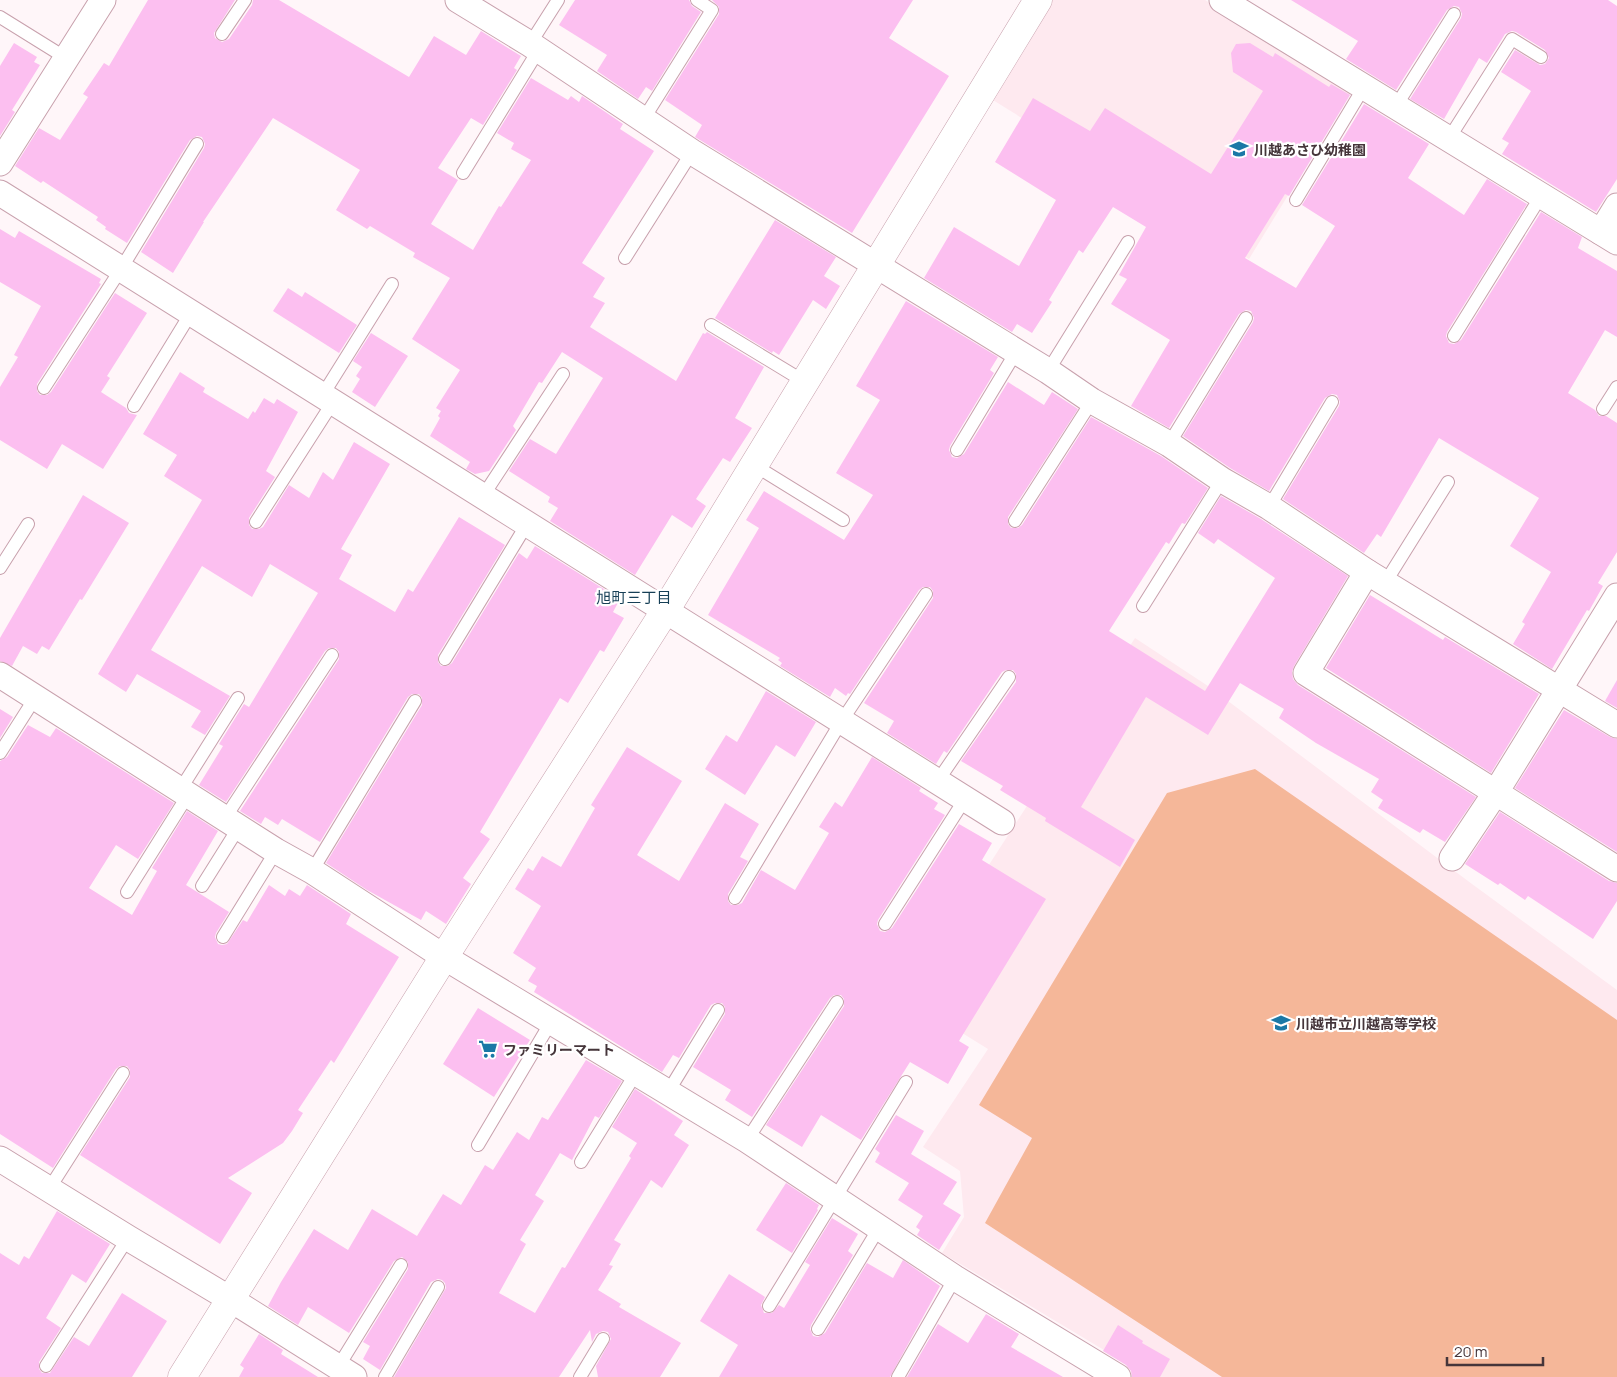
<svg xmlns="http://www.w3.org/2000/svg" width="1617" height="1377" font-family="Manrope,'Noto Sans JP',sans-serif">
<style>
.built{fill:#fee9ef}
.green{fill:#f5b799}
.building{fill:#fcbff0}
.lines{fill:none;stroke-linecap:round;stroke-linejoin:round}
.lane-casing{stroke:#c8a1ad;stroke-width:14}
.street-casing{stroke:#c8a1ad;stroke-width:27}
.secondary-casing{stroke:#c8a1ad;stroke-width:29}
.lane{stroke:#fff;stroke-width:12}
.street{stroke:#fff;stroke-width:25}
.secondary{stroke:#fff;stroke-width:28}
.labels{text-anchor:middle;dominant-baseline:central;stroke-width:4.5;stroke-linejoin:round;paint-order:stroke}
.poi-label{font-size:14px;font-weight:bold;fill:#45353a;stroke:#fff;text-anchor:start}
.neighbourhood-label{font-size:15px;fill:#163f56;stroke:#fff}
</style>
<rect width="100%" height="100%" fill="#fff6f9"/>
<!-- built -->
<g class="built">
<path d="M1047,0H1205L1352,91L1249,259L988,97Z"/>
<path d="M1135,638L1208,686L1472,884L1617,990V1377H1149L942,1253L964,1217L960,1171L923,1147L988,1049L904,997Z"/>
</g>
<!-- green -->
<path class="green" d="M1255,769L1617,1020V1377H1222L985,1223L1032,1138L979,1105L1167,793Z"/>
<!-- building -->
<g class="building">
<path d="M148,0H235L214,33L215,38L222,42L229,39L252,5L253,0H279L409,77L434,36L466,55L481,31L521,56L514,68L517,70L483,125L471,118L438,168L458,180L431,224L473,250L499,206L501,207L531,160L511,149L514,143L497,133L531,78L568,100L571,96L579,102L582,96L623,124L620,129L654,151L582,263L605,278L593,297L605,303L590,327L676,381L703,333L705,334L707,332L764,367L735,418L752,428L730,462L723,458L696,499L706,506L692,528L672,515L635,575L550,521L558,508L548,502L550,497L509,471L530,439L556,454L603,378L562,352L542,383L539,382L513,426L516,430L489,471L475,474L466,469L470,462L430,436L440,418L438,416L441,411L436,408L460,370L412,339L450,278L413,257L415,253L370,226L367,229L336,210L360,170L273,118L203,222H204L173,273L141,252L204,148L205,144L202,137L197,136L190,140L127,243L105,229L106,227L96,220L98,217L43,181L41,183L15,166L39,128L60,140L88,97L83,94L104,63L109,66Z"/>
<path d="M575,0H689L692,6L701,12L652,91L646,87L638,99L597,71L607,55L559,25Z"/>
<path d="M712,0H913L889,38L949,76L852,233L695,137L702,125L665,100L719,14V7Z"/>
<path d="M1291,0H1608L1617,6V179L1596,212L1502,154L1509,143L1502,139L1531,91L1501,72L1515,50L1540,65L1545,64L1549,58L1545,50L1516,32L1512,31L1505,34L1487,63L1479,58L1444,119L1410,99L1461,18L1462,14L1459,7L1454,6L1447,10L1396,90L1346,59L1358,41Z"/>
<path d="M14,43L37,57L34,62L40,65L12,110L15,112L0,136V66Z"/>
<path d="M1250,43L1273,57L1275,53L1329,87L1331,84L1350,95L1289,196L1285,194L1245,258L1296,288L1335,226L1302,205L1364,104L1429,144L1408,178L1464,215L1487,179L1527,204L1447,332L1446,336L1449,343L1454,344L1461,340L1541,212L1582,237L1578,248L1617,271V337L1605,330L1568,393L1595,410L1599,416H1606L1617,423V552L1598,583L1603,586L1589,611L1587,610L1552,669L1513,644L1525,624L1522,622L1551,572L1510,546L1539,498L1439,438L1381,537L1377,534L1364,553L1283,499L1339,406L1340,402L1337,395L1332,394L1325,398L1269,491L1230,468L1183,436L1253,322L1254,318L1251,311L1246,310L1239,314L1169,428L1131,406L1170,340L1111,304L1127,279L1119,275L1146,227L1113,207L1083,253L1079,250L1049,300L1052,302L1032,333L1017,324L1012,332L924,278L954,227L1019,266L1056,200L995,162L1033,98L1090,131L1105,108L1211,174L1263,91L1233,72L1231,53L1236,44Z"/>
<path d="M775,220L836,257L824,276L840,286L826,309L813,300L779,355L773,351L772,353L715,318Z"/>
<path d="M0,229L15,238L19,231L101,279L99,283L101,284L37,384V391L40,395H47L51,392L115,293L147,313L107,376L110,378L101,392L126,408L129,413L137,415L103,469L62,444L47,469L0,440V387L18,357L14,355L41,306L0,282Z"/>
<path d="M288,288L302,297L305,292L357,325L339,353L273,311Z"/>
<path d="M906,301L998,357L990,370L994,373L950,446L949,450L952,457L957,458L964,454L1008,382L1044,405L1052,392L1078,409L1008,517V524L1011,528H1018L1022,525L1091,417L1161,456L1208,488L1185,524L1182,523L1169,544L1166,542L1109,631L1205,691L1275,578L1218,539L1214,544L1198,533L1221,496L1261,519L1348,576L1294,666L1292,672L1293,679L1298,685L1476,797L1445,842L1423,829L1420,833L1378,808L1383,800L1371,792L1379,779L1316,743L1279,718L1284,709L1240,683L1208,735L1146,697L1081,807L1135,840L1120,867L1045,821L1046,818L1000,790L1003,786L961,761L1016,682V674L1013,670H1006L1002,672L947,753L944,751L936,764L887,733L894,721L864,703L933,598V591L930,587H923L919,590L850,694L848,693L846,696L835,688L830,697L780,666L782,663L778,660L780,658L708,615L759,528L746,520L764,491L844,540L873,495L836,473L880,400L856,386Z"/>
<path d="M371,333L408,356L375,407L352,392L360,379L356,376L362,367L353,361Z"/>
<path d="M180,372L205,388L203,392L248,419L253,411L255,413L264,398L274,404L277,399L298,412L266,471L275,477L249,518V525L252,529H259L263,527L289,485L309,498L323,472L333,480L354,442L390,464L341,549L352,555L339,579L395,612L408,589L413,592L459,517L505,545L438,655V662L441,666H448L452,663L519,553L527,559L535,546L620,599L613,612L624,618L604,652L600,650L568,703L560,698L480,832L490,839L463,878L471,884L446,924L426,911L421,920L367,890L326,863L422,705V698L419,694H412L408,697L320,842L282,819L278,825L265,817L261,824L240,811L339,659V652L336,648H329L325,651L226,802L199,785L223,746L219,744L244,704L249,707L318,593L270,564L252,597L202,566L151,650L230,696L205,735L191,727L201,711L137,674L126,692L98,674L202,500L164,476L177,455L143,434Z"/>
<path d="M83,495L129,523L82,600L80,599L49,650L42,646L37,654L23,646L12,666L0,661V638Z"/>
<path d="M1370,595L1443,640L1445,637L1539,694L1491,773L1326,668Z"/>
<path d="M1617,680V708L1605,701Z"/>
<path d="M766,691L816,722L795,757L776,745L745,795L705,769L726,735L737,742Z"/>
<path d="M0,709L13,717L0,738Z"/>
<path d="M1564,710L1610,737L1617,739V852L1515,788Z"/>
<path d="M28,725L50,737L56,728L174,803L138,859L116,845L89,888L132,915L157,871L152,868L187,811L218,831L186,885L229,912L216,933L215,937L218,944L222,945L227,944L243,920L247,922L269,885L285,896L289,889L300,896L307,885L351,914L346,924L399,957L334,1063L331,1060L298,1110L303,1113L292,1131L283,1143L228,1178L252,1193L220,1244L80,1155L130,1077V1070L127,1066H120L116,1069L53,1168L0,1134V761L7,757Z"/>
<path d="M627,747L682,781L637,855L679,881L725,803L759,824L740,857L748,861L728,894V901L731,905H738L742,903L761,870L795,890L829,833L819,827L835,802L842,807L872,757L921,788L919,791L938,803L934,809L945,815L878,920L877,924L880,931L885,932L892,928L959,824L992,843L982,860L1046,899L959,1041L969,1047L948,1084L910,1062L861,1140L821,1115L802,1147L766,1125L844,1006V999L841,995H834L830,998L752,1117L725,1100L731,1090L693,1067L725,1014V1007L722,1003H715L711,1005L679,1058L673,1055L662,1072L534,992L537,986L528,981L536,968L513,953L541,906L515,889L528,868L533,871L542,856L561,867L595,808L591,805Z"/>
<path d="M1500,812L1609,881L1617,883V901L1593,939L1528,896L1525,900L1500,883L1498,885L1465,864Z"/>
<path d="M478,1008L530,1040L494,1097L443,1064Z"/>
<path d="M586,1060L622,1081L599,1118L595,1116L572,1160L560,1153L535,1195L544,1201L520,1240L526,1244L499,1293L535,1313L562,1267L565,1268L631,1158L629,1156L637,1143L612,1127L635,1089L683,1121L674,1135L689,1145L662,1188L651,1180L614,1240L621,1244L609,1265L613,1266L598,1290L621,1304L619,1307L681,1343L660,1377H598L596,1366L611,1339L608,1332L603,1331L596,1334L592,1342L590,1330L559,1377H394L446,1288L445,1283L442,1280L438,1279L431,1282L380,1370L363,1359L370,1346L363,1342L408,1269V1262L402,1257L394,1261L349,1333L308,1307L298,1325L268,1306L281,1282L314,1229L348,1250L372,1209L417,1236L443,1194L461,1205L485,1165L493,1170L517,1132L529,1140L542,1117L548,1120Z"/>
<path d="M896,1115L924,1131L911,1154L957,1182L943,1204L961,1215L939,1250L917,1235L920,1230L916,1227L923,1216L898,1200L909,1183L875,1162L880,1153L875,1149Z"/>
<path d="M786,1183L819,1205L817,1209L818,1210L792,1253L756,1230Z"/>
<path d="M57,1211L110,1244L86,1283L72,1274L46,1318L61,1328L39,1362V1369L42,1373H50L74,1337L89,1346L122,1293L167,1321L132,1377H0V1253L19,1265L24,1256L29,1259Z"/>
<path d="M832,1218L858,1234L848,1251L853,1255L811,1325L810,1329L813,1336L818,1337L825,1333L867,1263L893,1278L903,1260L940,1286L890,1377H719L738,1345L700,1321L729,1274L765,1297L761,1305L764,1313H772L779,1305L784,1308L810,1265L805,1262Z"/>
<path d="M986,1314L1019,1334L1011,1347L1063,1377H907L938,1324L968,1343Z"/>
<path d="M1118,1325L1143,1341L1142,1343L1170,1359L1160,1377H1132L1131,1371L1126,1365L1103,1351Z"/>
<path d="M259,1334L283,1350L281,1354L318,1377H239L244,1368L240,1365Z"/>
</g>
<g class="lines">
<!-- lane casing -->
<g class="lane-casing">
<g id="lane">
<path d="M0,17L66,58"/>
<path d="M222,34L245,0"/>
<path d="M530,44L558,0"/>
<path d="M1396,106L1454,14"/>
<path d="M643,120L712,10L697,0"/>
<path d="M1448,140L1512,39L1541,57"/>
<path d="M463,173L538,51"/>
<path d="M1296,200L1364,87"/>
<path d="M625,258L692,152"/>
<path d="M711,325L805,382"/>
<path d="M1454,336L1541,196"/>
<path d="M1048,371L1128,242"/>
<path d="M44,388L121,269L197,144"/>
<path d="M322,396L392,284"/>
<path d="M134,406L191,313"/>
<path d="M1603,409L1617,387"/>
<path d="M1169,444L1246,318"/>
<path d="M957,450L1016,352"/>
<path d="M754,465L843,520"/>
<path d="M483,496L563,374"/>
<path d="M1269,507L1332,402"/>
<path d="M1015,521L1092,401"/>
<path d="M256,522L333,402"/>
<path d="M0,568L28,524"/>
<path d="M1385,583L1448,482"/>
<path d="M1143,606L1222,480"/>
<path d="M445,659L527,524"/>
<path d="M0,753L35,698"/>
<path d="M937,782L1009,677"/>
<path d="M180,790L238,698"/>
<path d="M225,818L332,655"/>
<path d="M312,871L415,701"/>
<path d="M202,886L239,827"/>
<path d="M127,892L188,795"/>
<path d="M735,898L841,722L926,594"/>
<path d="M885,924L965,799"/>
<path d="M223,937L276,851"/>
<path d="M668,1092L718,1010"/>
<path d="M747,1140L837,1002"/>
<path d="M478,1145L551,1022"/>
<path d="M581,1162L636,1073"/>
<path d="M49,1189L123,1073"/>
<path d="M769,1306L906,1082"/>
<path d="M818,1329L879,1228"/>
<path d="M46,1366L128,1238"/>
<path d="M338,1367L401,1265"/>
<path d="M385,1377L438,1287"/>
<path d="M580,1377L603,1339"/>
<path d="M898,1377L955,1278"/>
</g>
</g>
<!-- street casing -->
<g class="street-casing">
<g id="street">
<path d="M458,0L530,44L692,152L1048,371L1092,401L1169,444L1222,480L1269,507L1367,572L1617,725"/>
<path d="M1222,0L1617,242"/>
<path d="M0,163L103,0"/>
<path d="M0,193L1002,822"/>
<path d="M1601,232L1617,206"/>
<path d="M1367,572L1306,673L1617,869"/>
<path d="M0,675L276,851L312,871L444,957L747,1140L955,1278L1118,1377"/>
<path d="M1452,858L1496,792L1617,596"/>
<path d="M0,1159L128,1238L230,1299L354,1377"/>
</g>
</g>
<!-- secondary casing -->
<g class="secondary-casing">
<path id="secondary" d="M182,1377L444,957L665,611L1038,0"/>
</g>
<!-- lane -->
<use href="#lane" class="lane"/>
<!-- street -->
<use href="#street" class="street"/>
<!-- secondary -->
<use href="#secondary" class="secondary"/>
</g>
<!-- icons -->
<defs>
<g id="school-bare" transform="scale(1.5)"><path d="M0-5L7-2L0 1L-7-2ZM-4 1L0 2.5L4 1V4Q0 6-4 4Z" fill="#1b78a6" stroke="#fff" stroke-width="2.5" paint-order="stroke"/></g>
<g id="supermarket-bare" transform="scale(1.5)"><path d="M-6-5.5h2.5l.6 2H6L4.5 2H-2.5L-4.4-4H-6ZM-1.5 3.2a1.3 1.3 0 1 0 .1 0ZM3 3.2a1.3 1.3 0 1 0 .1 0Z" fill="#1b78a6" stroke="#fff" stroke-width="2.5" paint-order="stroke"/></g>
</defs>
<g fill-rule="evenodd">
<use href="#school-bare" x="1239" y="149"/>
<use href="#school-bare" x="1281" y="1023"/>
<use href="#supermarket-bare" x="488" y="1049"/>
</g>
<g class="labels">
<!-- poi labels -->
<g class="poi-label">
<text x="1254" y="149">川越あさひ幼稚園</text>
<text x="1296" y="1023">川越市立川越高等学校</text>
<text x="503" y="1049">ファミリーマート</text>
</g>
<!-- neighbourhood labels -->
<g class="neighbourhood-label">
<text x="634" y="597">旭町三丁目</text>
</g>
</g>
<!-- scale -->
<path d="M1447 1357v8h96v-8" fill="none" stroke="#45353a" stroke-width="2.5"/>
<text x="1454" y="1357" font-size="15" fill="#45353a" stroke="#ffffff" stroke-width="4" paint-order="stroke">20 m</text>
</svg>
